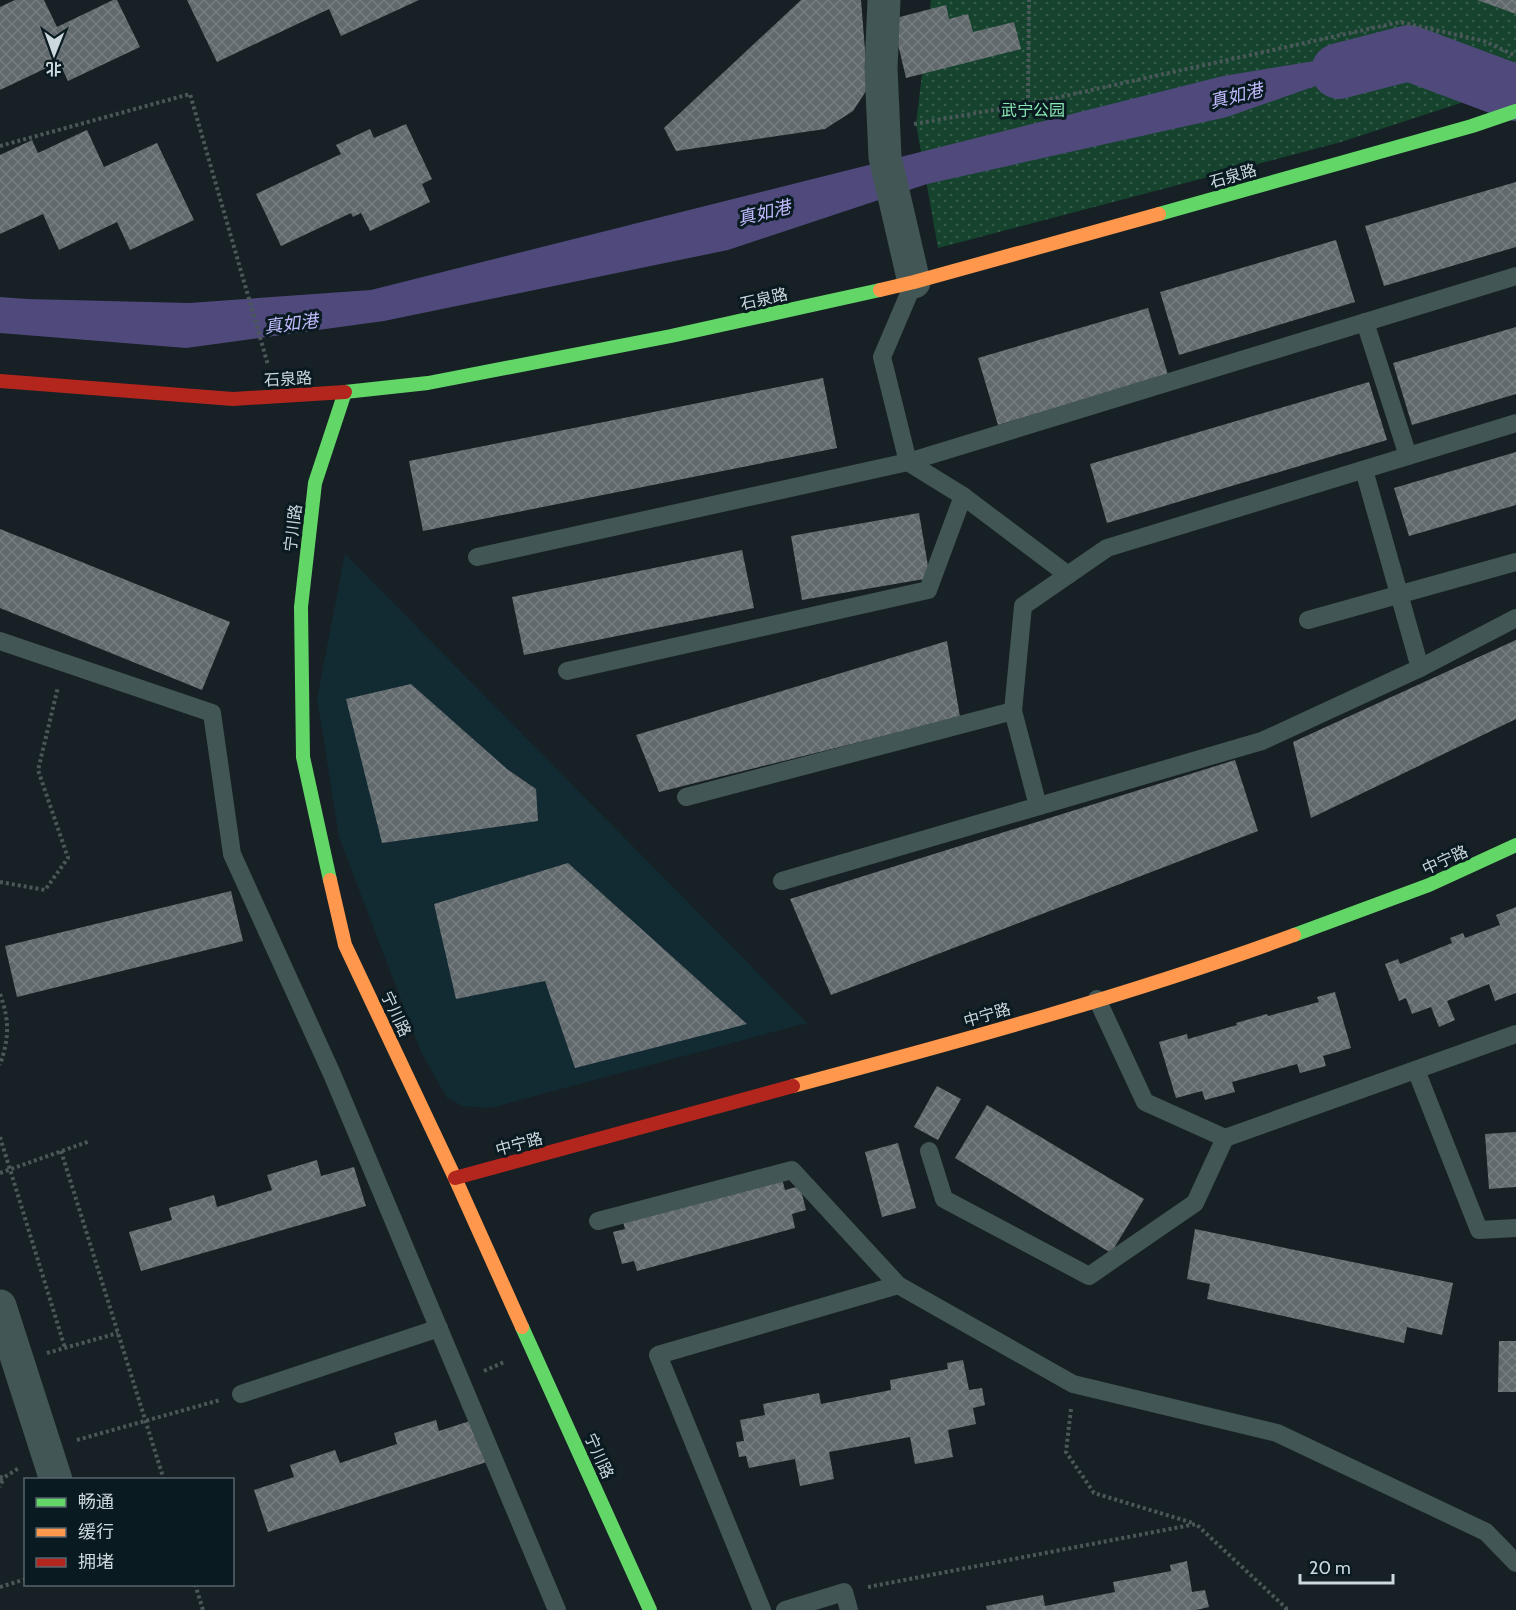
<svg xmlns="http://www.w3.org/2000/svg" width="1516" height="1610" font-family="Cabin,'Noto Sans SC',sans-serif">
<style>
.built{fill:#122a32}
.park{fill:url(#park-dots)}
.water{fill:#4f4a7b}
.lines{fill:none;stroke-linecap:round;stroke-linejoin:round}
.river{stroke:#4f4a7b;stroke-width:56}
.building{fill:url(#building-cross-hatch)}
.path{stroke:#4a5859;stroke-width:4;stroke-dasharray:3 3;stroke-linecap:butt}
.lane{stroke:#425656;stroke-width:18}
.street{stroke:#425656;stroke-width:33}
.fast{stroke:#63d668;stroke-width:14}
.slow{stroke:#ff974d;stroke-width:14}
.jam{stroke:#b3261e;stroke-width:14}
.labels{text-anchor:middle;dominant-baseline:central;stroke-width:6;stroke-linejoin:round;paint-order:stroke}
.park-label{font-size:16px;fill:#8ae9b5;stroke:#091a20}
.street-label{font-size:16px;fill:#cdd8dc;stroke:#091a20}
.water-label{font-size:18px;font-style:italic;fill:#c0bafd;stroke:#091a20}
</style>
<defs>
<pattern id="park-dots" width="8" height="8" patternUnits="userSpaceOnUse" patternTransform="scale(1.5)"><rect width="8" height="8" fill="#15432e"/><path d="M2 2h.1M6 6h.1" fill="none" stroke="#365d4c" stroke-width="1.8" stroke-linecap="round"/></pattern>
<pattern id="building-cross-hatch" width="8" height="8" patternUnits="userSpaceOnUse" patternTransform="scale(1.5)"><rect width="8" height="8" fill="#62696d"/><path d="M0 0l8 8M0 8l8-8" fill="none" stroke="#777e81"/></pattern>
</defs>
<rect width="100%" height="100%" fill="#172024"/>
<!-- built -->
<path class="built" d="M345,554L807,1023L490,1108L463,1106L447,1098L421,1052L339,837L317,698Z"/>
<!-- park -->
<path class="park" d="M931,0H1516V85L1341,142L938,248L916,124Z"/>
<!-- water -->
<path class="water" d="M1411,45L1516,71V83L1505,89L1409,53L1227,117L927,184L728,250L384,321L186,348L0,333V297L27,299L189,303L371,290L1223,76Z"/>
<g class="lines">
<!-- river -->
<path class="river" d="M1339,71L1409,53L1516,93"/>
</g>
<!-- building -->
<g class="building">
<path d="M15,0H44L57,27L113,0H117L140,47L68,81L59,62L0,90V7Z"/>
<path d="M187,0H419L341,36L329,9L217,62Z"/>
<path d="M801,0H861L868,88L853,111L825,129L676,151L664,128Z"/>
<path d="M1477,0H1516V14Z"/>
<path d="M946,5L949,19L968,14L973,32L1014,22L1021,49L906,78L892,19Z"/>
<path d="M406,124L432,179L422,184L430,202L370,231L361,213L353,217L351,213L281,246L256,194L341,154L336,145L370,129L374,138Z"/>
<path d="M87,130L104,167L157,143L194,220L130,250L117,222L59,250L43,214L0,234V155L32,140L38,153Z"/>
<path d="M1516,182V247L1384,286L1365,226Z"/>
<path d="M1336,240L1355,302L1179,355L1160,292Z"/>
<path d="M1148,308L1168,375L998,425L978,358Z"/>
<path d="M1516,327V394L1412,425L1393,363Z"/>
<path d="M823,378L837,448L423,531L409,461Z"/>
<path d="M1369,382L1387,440L1107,523L1090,464Z"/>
<path d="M1516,452V505L1409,536L1394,488Z"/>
<path d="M919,513L930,578L802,600L791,536Z"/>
<path d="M0,529L230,622L202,690L0,608Z"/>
<path d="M742,550L754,608L524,655L512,597Z"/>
<path d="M1516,640V719L1311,818L1293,742Z"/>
<path d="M947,641L960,717L659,792L636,735Z"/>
<path d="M411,684L507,769L536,789L538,821L382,843L346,699Z"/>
<path d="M1235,760L1258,831L831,995L790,899Z"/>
<path d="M568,863L747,1024L575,1068L545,981L456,999L434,904Z"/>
<path d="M231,891L243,941L17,997L5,946Z"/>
<path d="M1516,907V993L1495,1001L1489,984L1447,1001L1455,1020L1439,1027L1431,1007L1412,1014L1406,998L1399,1001L1385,964L1398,959L1400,964L1452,943L1450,938L1463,933L1465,938L1500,925L1496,915Z"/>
<path d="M1335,992L1351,1048L1323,1056L1326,1066L1300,1073L1297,1064L1232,1082L1235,1092L1205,1100L1202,1091L1176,1098L1159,1042L1187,1034L1188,1039L1237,1025L1236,1023L1267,1014L1268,1016L1319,1002L1317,997Z"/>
<path d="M937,1086L961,1099L938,1140L914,1127Z"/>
<path d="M987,1105L1144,1199L1111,1253L955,1158Z"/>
<path d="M1516,1132V1187L1489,1189L1485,1134Z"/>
<path d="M898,1143L916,1208L882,1217L865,1152Z"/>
<path d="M317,1160L321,1176L354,1167L366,1206L141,1271L129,1232L172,1220L169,1208L214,1195L217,1207L272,1190L267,1175Z"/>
<path d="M781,1175L785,1190L800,1186L806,1210L792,1214L795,1228L637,1271L634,1261L622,1264L613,1232L625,1229L622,1218Z"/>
<path d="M1195,1229L1453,1283L1442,1335L1407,1327L1404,1343L1207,1299L1210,1284L1187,1279Z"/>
<path d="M1499,1341H1516V1392H1498Z"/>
<path d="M963,1360L969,1390L982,1388L985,1405L973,1408L976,1424L948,1430L953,1457L915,1464L910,1437L829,1452L834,1479L800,1486L795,1459L749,1468L746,1456L739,1457L736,1442L744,1441L740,1420L765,1415L763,1404L819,1393L821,1404L891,1390L890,1380L948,1369L947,1363Z"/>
<path d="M476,1419L490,1461L268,1532L254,1490L294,1477L290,1465L335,1450L340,1463L397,1444L394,1433L436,1420L439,1431Z"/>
<path d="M1187,1561L1192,1592L1205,1590L1209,1607L1196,1610H987L986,1606L1043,1595L1045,1606L1115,1592L1113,1582L1171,1571L1170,1565Z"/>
</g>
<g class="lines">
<!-- path -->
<g class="path">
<path d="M1028,104L1029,0"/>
<path d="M914,124L1028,104L1400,22L1484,41L1516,56"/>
<path d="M0,146L190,94L268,365"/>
<path d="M0,882L45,890L68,858L38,770L58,687"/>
<path d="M0,994C10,1022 9,1037 0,1065"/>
<path d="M0,1137L65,1348"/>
<path d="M61,1151L164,1480"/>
<path d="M0,1173L90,1141"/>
<path d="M47,1353L118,1333"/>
<path d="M484,1371L504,1362"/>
<path d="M1071,1409L1066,1452L1094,1493L1193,1523"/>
<path d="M77,1440L220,1400"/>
<path d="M0,1476L3,1479L0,1487"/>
<path d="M0,1480L19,1468"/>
<path d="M195,1584L203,1610"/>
<path d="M0,1587L26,1579"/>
<path d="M868,1587L1196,1524L1286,1608V1610"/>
</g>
<!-- lane -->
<g class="lane">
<path d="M914,282L882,357L908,462L963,496L1068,575"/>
<path d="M1365,322L1408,456"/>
<path d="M1364,470L1420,668"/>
<path d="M477,557L908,462L1516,276"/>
<path d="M1308,620L1516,562"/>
<path d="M0,641L212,713L232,854L332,1074L557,1610"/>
<path d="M567,671L928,590L963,496"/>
<path d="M1013,711L1023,606L1107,548L1516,423"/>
<path d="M686,797L1013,711L1038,806"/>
<path d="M782,881L1262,741L1420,668L1516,618"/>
<path d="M1097,999L1145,1102L1225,1138L1516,1034"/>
<path d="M1416,1070L1479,1230L1516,1228"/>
<path d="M929,1151L944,1199L1089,1276L1195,1203L1225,1138"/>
<path d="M598,1221L792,1170L898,1285"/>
<path d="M241,1394L439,1328"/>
<path d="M762,1610L658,1355L898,1285L1073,1384L1277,1433L1486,1532L1516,1563"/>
<path d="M785,1610L844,1592L849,1610"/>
</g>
<!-- street -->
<g class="street">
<path d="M884,0L881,68L885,157L914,282"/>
<path d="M0,1306L56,1480"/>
</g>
<!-- fast -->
<g class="fast">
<path d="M1159,214L1472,126L1516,111"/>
<path d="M345,392L428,383L671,336L880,290"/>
<path d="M330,880L303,757L301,607L315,483L345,392"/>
<path d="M1294,935L1429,885L1516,845"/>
<path d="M522,1327L650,1610"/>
</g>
<!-- slow -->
<g class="slow">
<path d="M880,290L914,282L1159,214"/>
<path d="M330,880L345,945L455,1178L522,1327"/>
<path d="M793,1086C961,1041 1130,995 1294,935"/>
</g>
<!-- jam -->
<g class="jam">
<path d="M0,381L233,399L345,392"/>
<path d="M455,1178L793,1086"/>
</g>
</g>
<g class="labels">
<!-- park labels -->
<g class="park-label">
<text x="1033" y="110">武宁公园</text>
</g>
<!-- street labels -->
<g class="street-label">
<text transform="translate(1233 176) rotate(-16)">石泉路</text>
<text transform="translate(764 299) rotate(-13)">石泉路</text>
<text transform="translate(288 379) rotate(-3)">石泉路</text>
<text transform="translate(293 528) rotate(-83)">宁川路</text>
<text transform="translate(1445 860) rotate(-24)">中宁路</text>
<text transform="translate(396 1014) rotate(65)">宁川路</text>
<text transform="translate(987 1015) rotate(-16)">中宁路</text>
<text transform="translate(519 1144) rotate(-15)">中宁路</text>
<text transform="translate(599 1456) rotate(66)">宁川路</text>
</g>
<!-- water labels -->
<g class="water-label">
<text transform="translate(1236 96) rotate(-14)">真如港</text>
<text transform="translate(764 213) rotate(-14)">真如港</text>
<text transform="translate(291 324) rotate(-7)">真如港</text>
</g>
</g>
<!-- legend -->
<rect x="24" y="1478" width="210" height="108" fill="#091a20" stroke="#57666b" stroke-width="1.5"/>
<rect x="36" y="1498" width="30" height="9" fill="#63d668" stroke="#57666b" stroke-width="1.5"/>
<text x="78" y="1508" font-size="18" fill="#cdd8dc">畅通</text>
<rect x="36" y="1528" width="30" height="9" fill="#ff974d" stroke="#57666b" stroke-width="1.5"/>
<text x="78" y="1538" font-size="18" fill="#cdd8dc">缓行</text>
<rect x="36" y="1558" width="30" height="9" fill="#b3261e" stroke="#57666b" stroke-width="1.5"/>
<text x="78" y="1568" font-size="18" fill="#cdd8dc">拥堵</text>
<!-- north arrow -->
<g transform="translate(54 54) rotate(181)" stroke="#091a20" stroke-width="4.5" paint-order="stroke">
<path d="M0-4.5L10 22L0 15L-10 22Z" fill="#cdd8dc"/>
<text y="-9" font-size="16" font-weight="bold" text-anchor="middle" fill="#cdd8dc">北</text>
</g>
<!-- scale -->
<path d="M1300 1574v9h93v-9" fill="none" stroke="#cdd8dc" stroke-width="3"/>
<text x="1309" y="1574" font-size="18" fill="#cdd8dc" stroke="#091a20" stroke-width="4.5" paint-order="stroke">20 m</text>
</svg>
